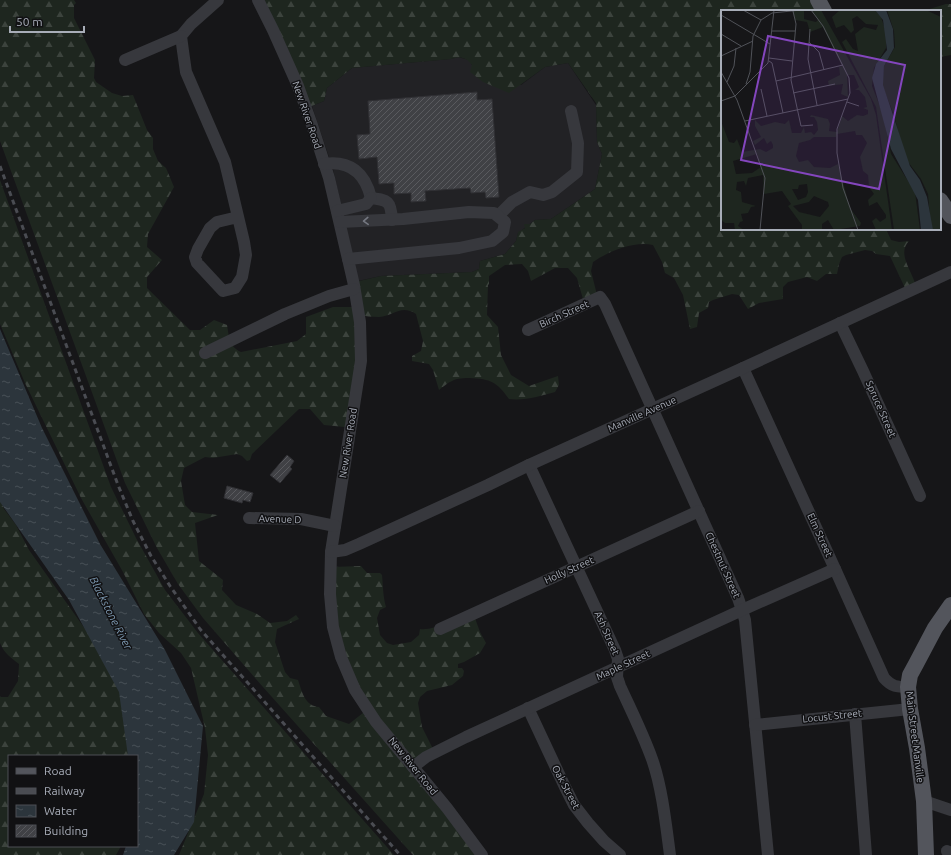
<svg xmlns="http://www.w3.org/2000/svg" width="951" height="855" font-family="Ubuntu,sans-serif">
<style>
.built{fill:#222225}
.forest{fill:url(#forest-firs)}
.water{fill:url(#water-ripples)}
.building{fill:url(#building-hatch);stroke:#303034}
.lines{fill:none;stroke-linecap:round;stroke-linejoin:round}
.minor{stroke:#37383d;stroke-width:12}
.major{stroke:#53555c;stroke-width:16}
.rail{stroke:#4a4c52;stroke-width:3;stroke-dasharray:5 4;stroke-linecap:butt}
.oneway{stroke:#757881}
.labels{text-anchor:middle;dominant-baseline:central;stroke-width:3;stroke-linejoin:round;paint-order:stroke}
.street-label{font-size:10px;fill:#a8adb8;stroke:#111113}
.water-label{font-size:11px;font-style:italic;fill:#7f9bb3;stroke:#111113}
.inset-road{fill:none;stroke:#505258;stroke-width:1}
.view{fill:#8446be;fill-opacity:0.15;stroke:#8446be;stroke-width:2}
.inset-edge{fill:none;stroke:#a8adb8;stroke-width:2}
</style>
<defs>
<pattern id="forest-firs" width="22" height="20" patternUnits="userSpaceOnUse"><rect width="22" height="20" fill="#1e261f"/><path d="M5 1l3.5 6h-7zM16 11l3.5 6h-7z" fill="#3c433d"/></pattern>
<pattern id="water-ripples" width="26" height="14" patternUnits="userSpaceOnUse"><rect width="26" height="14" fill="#2c353c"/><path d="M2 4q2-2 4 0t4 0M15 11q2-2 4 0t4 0" fill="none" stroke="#485056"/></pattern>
<pattern id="building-hatch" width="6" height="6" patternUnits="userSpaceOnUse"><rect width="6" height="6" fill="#404145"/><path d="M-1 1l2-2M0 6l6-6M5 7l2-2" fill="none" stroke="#595a5e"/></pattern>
</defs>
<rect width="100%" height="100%" fill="#161618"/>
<!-- built -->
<path class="built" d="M458,57L469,60L472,65L521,85L545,67L568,63L596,105L597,142L602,154L595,189L551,219L535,220L518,233L516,241L505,254L480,261L479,269L472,272L381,276L358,281L333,169L312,106L324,101L327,88L352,68L451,59Z"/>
<!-- forest -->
<g class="forest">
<path d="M0,0H74L76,3L74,5V18L95,60L94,78L96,82L112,93L122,96L133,95L147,130L153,138V149L158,161L166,168L174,187L148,234L147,247L162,260L147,277V288L190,330H200L214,320L227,325C229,336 229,347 241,352L297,341L306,334V317L333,307H356L355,282L381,276L472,272L479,269L480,261L505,254L516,241L518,232L525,228L524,224H530L535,220L551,219L595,189L602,154L597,142L596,103L568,63L545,67L509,93L483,82L470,72L472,65C466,57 460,56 451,59L352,68L327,88L324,101L307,108L258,0H818L824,11H722V229H886L891,240L899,242L909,241C897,253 911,270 915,283L905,288L890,256L876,254L872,251L865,250L846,255L842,257L839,264L837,274H826L817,281L807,277L788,282L783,287V299L759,303L748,309L739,295L732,294L713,300L709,302L708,308L699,313L697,327L690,329L683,295L674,278L665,273L662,262L653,245C634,241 609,251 593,262L591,271L597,295L583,299L577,278L568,268H555L531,281L528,271L522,264L505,265L489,276V284L488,285L487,315L498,327L501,355L511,375L529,386L558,376L559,385L555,392C541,396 524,401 509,399C497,382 491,379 470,378C464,378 457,378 452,381C447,383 443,387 439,390L433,370L429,364L412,361V356L421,351L423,341L416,314C401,304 394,316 379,317C372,317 365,316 359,315V360L345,427L324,425L310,409H299L252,454L250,460L247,461L242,456L237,454L213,458L205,457L184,468L181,481L185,505L192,512L218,515L195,523L199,561L223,580L222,590L236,605L257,614L270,623L287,621L296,615L299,619L277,629L275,642L285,672L290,678L298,680C302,692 305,706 319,707L326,716L349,724L368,709L342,656L332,567L361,566L367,573H380L382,575C383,586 383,597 386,607L380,610L377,618L380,635L387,643L393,645L411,642L419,635L420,629C435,631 459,617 472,610L480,632L486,643L480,653L464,662L458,664V668H462L464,671L463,676L452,685L427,691L420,697L418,703L422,727L433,749L416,762L485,855H413L263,687L203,618L178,584L157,548L125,483L86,376L0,141Z"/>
<path d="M946,4H951V55L940,57V11H923Z"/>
<path d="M0,180L111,487L136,538L165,590L198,633L394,855H179L204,794L208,755L205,728L191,668L181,653L159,633L144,614L123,572L81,498L25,383L0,324Z"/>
<path d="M0,500L4,509L16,525L29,550L129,691L146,783L137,818V756H9V846H121L116,855H0V696L1,697H8L18,681L19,664C11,658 4,653 0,643Z"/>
</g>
<!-- water -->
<path class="water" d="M0,329L42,428L100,544L165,650L203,726L194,822L174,855H123L126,846H137V756H128L119,692L69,600L0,502Z"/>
<!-- building -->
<g class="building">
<path d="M477,92V100L492,99L499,197L486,198L485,192L471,193L470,188L425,191L426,201L411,202V193L394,194V183L379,184L377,157L359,159L357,135L370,134L368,101Z"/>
<path d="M287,455L294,461L290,467L292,469L280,483L270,475Z"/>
<path d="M227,486L253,493L250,502L243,500L242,503L224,498Z"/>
</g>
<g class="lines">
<!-- minor -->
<g class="minor">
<path d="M218,0L191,24L181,36L183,51L186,72L225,162L244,242L246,255L242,277L235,288L223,291L197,263L195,257L198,249L210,228L217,222L238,217"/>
<path d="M258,0L273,30L298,86L312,125L329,178L348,259L354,285L360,322L361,361L331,552L330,594L333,627L341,657L355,690L376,722L447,808L482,855"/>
<path d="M125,60L181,36"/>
<path d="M324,164C350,160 365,173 371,198"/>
<path d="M371,198C388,200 391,201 392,220"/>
<path d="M337,211L366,204L371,198"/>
<path d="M498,216L512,202L530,192L543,195L552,192L577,172L578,143L571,111"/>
<path d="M340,222L403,219L469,212L494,213L505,222L503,232L492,241L459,248L348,259"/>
<path d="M840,323L863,371L920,496"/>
<path d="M528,330L600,297L605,304C649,402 694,499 738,598L742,610L745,620L768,855"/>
<path d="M205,353L285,314L329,296L354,289"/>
<path d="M743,368L835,569L884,678C892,687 897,687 908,687"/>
<path d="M529,465L615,650L618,659L617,677L620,686C631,710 643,734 652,759C662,787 666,825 670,855"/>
<path d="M249,518L301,519L335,526"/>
<path d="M331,552L345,550L359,544L488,485L529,465L743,368L951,272"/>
<path d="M440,629L699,511"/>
<path d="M528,708L565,787L574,805L588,823L604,841L620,855"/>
<path d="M855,714L866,855"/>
<path d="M755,725L910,709"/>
<path d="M413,767L426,757L466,737L742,610L835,569"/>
<path d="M924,801L951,810"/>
<path d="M947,851L951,853"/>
</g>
<!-- major -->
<g class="major">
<path d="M818,0L824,11"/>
<path d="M940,200L951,216"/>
<path d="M926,855L924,801L917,748L910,709L908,687L910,675L916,664L935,628L951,605"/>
</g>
<!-- rail -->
<path class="rail" d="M0,166L118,485L133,521L151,556L170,586L200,629L400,855"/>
</g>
<!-- one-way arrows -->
<defs><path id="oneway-chevron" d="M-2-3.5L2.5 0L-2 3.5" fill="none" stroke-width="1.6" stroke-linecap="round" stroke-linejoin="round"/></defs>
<use class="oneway" href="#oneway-chevron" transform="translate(366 221) rotate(177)"/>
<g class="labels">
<!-- street labels -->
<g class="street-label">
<text transform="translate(307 115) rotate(71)">New River Road</text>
<text transform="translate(564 314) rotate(-24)">Birch Street</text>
<text transform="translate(881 409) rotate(66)">Spruce Street</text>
<text transform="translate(642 414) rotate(-24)">Manville Avenue</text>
<text transform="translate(348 443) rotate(-81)">New River Road</text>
<text transform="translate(280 519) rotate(2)">Avenue D</text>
<text transform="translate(820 535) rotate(65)">Elm Street</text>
<text transform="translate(723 565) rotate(66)">Chestnut Street</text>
<text transform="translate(569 570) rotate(-24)">Holly Street</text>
<text transform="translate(607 633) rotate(66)">Ash Street</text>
<text transform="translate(623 665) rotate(-25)">Maple Street</text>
<text transform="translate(832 716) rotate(-6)">Locust Street</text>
<text transform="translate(915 737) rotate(83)">Main Street Manville</text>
<text transform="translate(413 766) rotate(51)">New River Road</text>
<text transform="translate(566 787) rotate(62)">Oak Street</text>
</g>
<!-- water labels -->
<g class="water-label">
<text transform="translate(111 613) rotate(63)">Blackstone River</text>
</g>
</g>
<!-- overview -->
<g transform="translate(721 10)">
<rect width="220" height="220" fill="#161618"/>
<path d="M90,0H100L150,89L155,105L171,220H155L151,211L155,208L159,212L165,208V205L156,192L148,196L147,190L153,184L148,177L147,165L142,161L139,147L146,133L141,125H135L134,121L116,124L115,127H93L89,130L78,133L75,146L78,152L87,150L93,157L109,158L117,154L129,198L140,213L139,216L113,220L107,210L101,214V220H81V215L67,196L70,194L61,181L43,184L42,165L27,168L25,176L23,171L16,172L15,180L20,182L21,192L35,196L30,197L27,203L20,204L22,211L19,212L17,216L23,220H14L13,213H4L0,210V111L8,132L13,133L16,129L21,142L39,139L45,142L52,138V135L50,131L46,134L43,128L34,135L32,131L40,127L34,116V110L40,116L54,112L64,114L68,110L71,123H80L83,117L84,123L90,122L93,125L97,120L96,112L93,107H89L90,105L107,109L109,114L108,121L116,122L121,106L127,111L136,105L142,106L147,104V100L142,98L146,97L144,87L138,80H134L138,77L133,65H126L127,87L120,84L122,74L108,76L107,71L119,65L118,57L121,56L102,17L89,22L86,12L74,10L71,1H83V9L95,12L97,10ZM36,144L40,157L31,163L15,164L12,151ZM86,174L87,182L85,187L77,190L71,179H77L78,175ZM93,186L107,192L108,196L99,207L78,202L72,196L88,192ZM119,0H154L160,7L165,22V38L153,58L151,76L162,104L170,144L194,182L199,220H173L155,97L121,32L125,29L132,39L137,41L134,24L143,17L155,20L157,15L145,14L136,6L131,9L133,20L130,23L123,15L115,18L111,7ZM166,0H205L220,7V220H210L207,184L200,169L184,148L173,105L161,75L163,56L174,37L173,21Z" fill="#1e261f" fill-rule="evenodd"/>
<path d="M154,0H165L172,19L173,38L163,56L162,75L189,156L199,170L206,187L212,220H200L197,190L170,139L151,68L155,54L166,40L162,10Z" fill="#2c353c"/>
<path class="inset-road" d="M22,0L40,10M90,0L102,16L128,68L129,83L116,119V143L122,178L137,220M72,1L75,14L70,70L80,116L92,115M0,5L49,34M89,19L87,49L96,95M51,21H74M0,24L20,36M88,32L98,42L103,60M0,46L32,31M48,48L71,51M48,51L51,53L62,103M0,62L16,90L44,168L39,220M55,71L122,55M6,72L13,56L15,38M25,74L29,62L32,26L40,10L51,3L80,0M40,79L46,106M72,83L114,74M14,86L47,53L53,0M0,91L14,86M126,92L138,96M24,111L127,89"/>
<path class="view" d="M47,26L184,55L158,179L20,150Z"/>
<rect width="220" height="220" class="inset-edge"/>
</g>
<!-- legend -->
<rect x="8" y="755" width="130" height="92" fill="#111113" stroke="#4d4f55"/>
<rect x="16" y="768" width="20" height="6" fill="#53555c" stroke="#4d4f55"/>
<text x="44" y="775" font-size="12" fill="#a8adb8">Road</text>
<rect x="16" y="788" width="20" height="6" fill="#4a4c52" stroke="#4d4f55"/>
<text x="44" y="795" font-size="12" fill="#a8adb8">Railway</text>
<rect x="16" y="805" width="20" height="12" fill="url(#water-ripples)" stroke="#4d4f55"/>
<text x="44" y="815" font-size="12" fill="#a8adb8">Water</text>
<rect x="16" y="825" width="20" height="12" fill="url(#building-hatch)" stroke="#4d4f55"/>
<text x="44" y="835" font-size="12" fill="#a8adb8">Building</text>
<!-- scale -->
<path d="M10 26v6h74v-6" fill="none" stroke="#a8adb8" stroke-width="2"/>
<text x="16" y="26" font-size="12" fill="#a8adb8" stroke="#111113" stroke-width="3" paint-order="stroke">50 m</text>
</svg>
